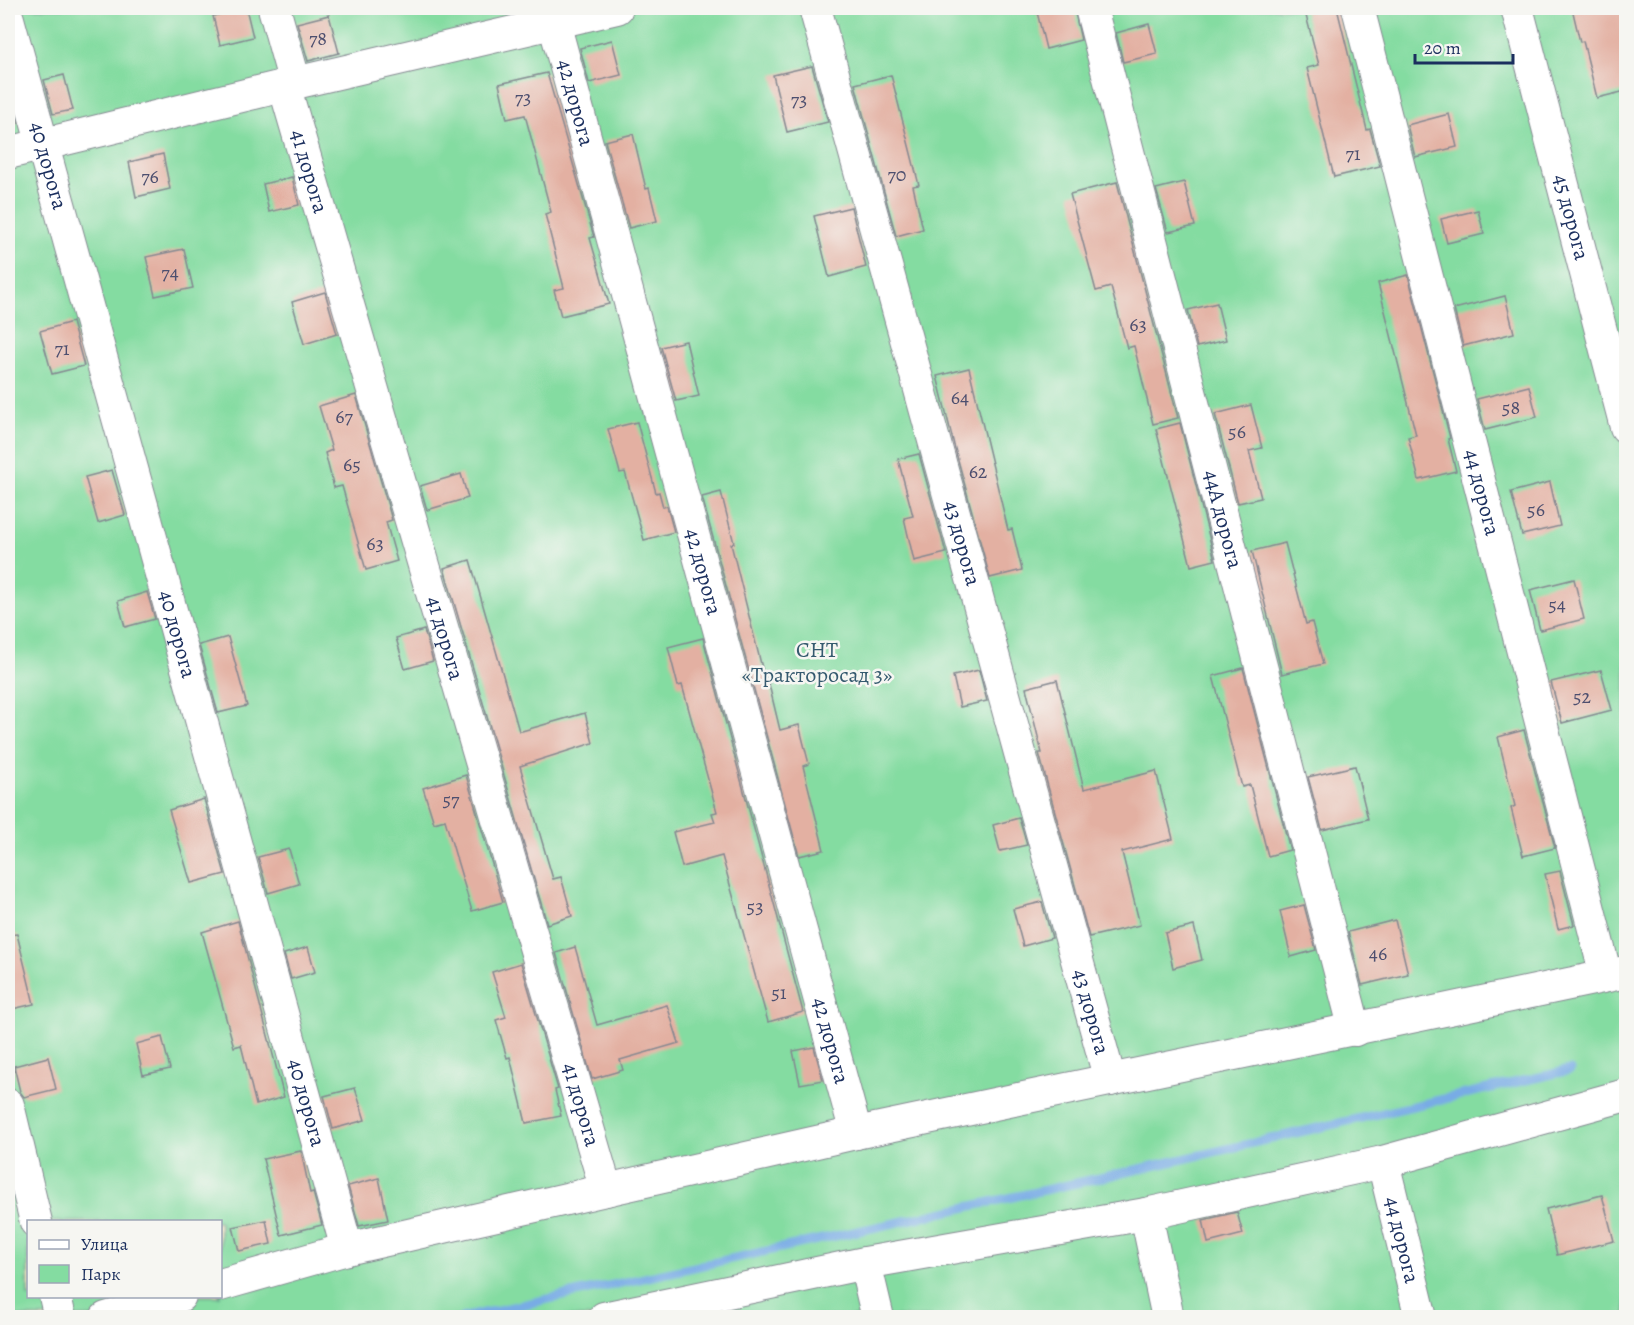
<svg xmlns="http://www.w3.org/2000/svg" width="1634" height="1325" font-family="Alegreya,serif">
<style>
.green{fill:#84dca1;stroke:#508680;stroke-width:1.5;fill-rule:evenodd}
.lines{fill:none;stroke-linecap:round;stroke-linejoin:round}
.stream{stroke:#78ace5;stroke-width:9}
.building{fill:#e3b0a2}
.minor-casing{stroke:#848890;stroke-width:34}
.minor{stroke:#fff;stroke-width:32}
.labels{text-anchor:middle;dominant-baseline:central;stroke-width:5;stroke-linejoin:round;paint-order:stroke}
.number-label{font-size:20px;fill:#4d4f6f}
.street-label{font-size:22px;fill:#1b2f5e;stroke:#f6f6f2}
.park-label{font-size:22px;fill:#355a6f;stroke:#f6f6f2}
</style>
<rect width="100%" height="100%" fill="#f6f6f2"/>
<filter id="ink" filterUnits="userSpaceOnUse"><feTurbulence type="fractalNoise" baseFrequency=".0167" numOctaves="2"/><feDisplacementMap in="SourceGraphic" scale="12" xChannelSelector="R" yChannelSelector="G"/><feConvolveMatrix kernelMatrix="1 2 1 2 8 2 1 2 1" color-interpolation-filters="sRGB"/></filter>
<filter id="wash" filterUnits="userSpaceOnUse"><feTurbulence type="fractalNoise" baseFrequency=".008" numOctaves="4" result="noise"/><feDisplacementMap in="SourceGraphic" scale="24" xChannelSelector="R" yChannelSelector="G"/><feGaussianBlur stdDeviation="1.35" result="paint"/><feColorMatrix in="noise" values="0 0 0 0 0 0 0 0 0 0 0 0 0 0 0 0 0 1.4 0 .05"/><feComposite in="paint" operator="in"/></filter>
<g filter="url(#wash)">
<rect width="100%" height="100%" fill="#ece0c1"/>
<!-- green -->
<path class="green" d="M8,8H1626V1317H8ZM28,1222H220V1296H28Z"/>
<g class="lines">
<!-- stream -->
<path class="stream" d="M462,1318L1131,1171L1570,1070"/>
</g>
<g id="blocks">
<!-- building -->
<g class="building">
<path d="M246,8L253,37L220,45L213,16Z"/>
<path d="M1036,8H1074L1081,40L1046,49Z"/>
<path d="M1304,8H1337L1367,130L1370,129L1380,166L1334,177L1307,68L1319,65Z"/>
<path d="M1572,8H1626V91L1597,98L1583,41L1580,42Z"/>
<path d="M329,15L339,53L308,61L297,23Z"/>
<path d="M1149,24L1157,54L1123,62L1116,33Z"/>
<path d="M612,40L621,75L589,83L580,48Z"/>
<path d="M812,66L828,122L787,132L773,75Z"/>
<path d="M547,73L594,237L590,238L609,304L561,316L554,290L564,288L545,214L551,212L525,115L507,119L499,84Z"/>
<path d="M64,75L73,110L53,114L44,80Z"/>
<path d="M891,75L919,185L913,186L923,229L896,236L855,84Z"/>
<path d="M8,89L18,123L8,126Z"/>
<path d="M1449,114L1457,147L1415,157L1407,125Z"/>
<path d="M633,134L646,189L649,188L657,221L629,228L605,141Z"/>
<path d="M163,154L170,189L136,197L129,162Z"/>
<path d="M292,177L299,205L269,212L263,184Z"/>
<path d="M1117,182L1178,418L1153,424L1134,346L1127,348L1111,287L1096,291L1070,194Z"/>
<path d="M1184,182L1195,226L1168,232L1156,189Z"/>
<path d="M851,207L866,267L829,277L814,216Z"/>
<path d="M1478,210L1484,234L1447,243L1441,219Z"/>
<path d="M184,249L193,288L155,296L146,257Z"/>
<path d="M1408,275L1450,438L1448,439L1456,471L1419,480L1408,437L1416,435L1378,283Z"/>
<path d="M325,292L337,334L304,344L292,302Z"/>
<path d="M1505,296L1514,333L1463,346L1454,309Z"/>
<path d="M1217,303L1226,340L1197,347L1188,310Z"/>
<path d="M72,322L84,366L52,374L40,331Z"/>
<path d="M686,341L699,396L676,401L661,347Z"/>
<path d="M969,368L1008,530L1012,529L1022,570L990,578L954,445L937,376Z"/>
<path d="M1529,386L1537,417L1485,430L1477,399Z"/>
<path d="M356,395L392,520L386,522L397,561L366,570L342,486L334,488L325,453L332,450L319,406Z"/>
<path d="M1251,405L1262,448L1249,451L1261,498L1238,503L1215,414Z"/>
<path d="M637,422L656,493L659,492L663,507L667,506L674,532L644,540L625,472L620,473L608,429Z"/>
<path d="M1180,423L1215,560L1191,566L1156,429Z"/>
<path d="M919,454L946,553L914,561L904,518L913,516L898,459Z"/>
<path d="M112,470L125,515L98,523L85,477Z"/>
<path d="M461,474L468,498L427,510L420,486Z"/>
<path d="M1550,482L1560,526L1522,535L1511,492Z"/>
<path d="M721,492L734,543L731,544L763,672H766L780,730L799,725L809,764L803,766L824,850L799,856L702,497Z"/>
<path d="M1285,543L1306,624L1312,622L1323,664L1282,674L1252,551Z"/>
<path d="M470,560L519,731H522L585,713L593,743L520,766L553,879L561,877L572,916L547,924L444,568Z"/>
<path d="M1574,579L1584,619L1540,630L1530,590Z"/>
<path d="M147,592L155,619L125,627L118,601Z"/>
<path d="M424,630L433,661L405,669L396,638Z"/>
<path d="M228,637L247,706L218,713L199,645Z"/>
<path d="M703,638L803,1012L768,1022L722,856L682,867L673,832L715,822L712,813L717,812L682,685L678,686L668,647Z"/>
<path d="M1243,668L1290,850L1268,856L1250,785L1242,787L1213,676Z"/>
<path d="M979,670L987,701L960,707L953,676Z"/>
<path d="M1601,670L1612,710L1562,723L1551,682Z"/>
<path d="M1057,680L1084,789L1156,771L1173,839L1122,852L1140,925L1089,937L1046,779L1039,753H1042L1026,688Z"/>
<path d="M1524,730L1555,848L1523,856L1511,808L1515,806L1498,737Z"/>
<path d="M1355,766L1368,819L1322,830L1308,777Z"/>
<path d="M466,775L503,902L472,911L445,820L434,823L423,788Z"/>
<path d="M204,799L225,874L191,883L169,810Z"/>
<path d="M1019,818L1027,845L1000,851L993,825Z"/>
<path d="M289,849L299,884L268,893L258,857Z"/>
<path d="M1560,871L1574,925L1558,929L1545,874Z"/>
<path d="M1042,902L1052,938L1023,946L1013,909Z"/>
<path d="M1304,905L1316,950L1291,957L1280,911Z"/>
<path d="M1395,920L1408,974L1362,985L1348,932Z"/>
<path d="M238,921L284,1097L256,1105L241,1045L234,1047L202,932Z"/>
<path d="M1194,926L1202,960L1173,968L1165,933Z"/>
<path d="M17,934L34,1004L8,1010V935Z"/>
<path d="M308,947L315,972L291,979L284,954Z"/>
<path d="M575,947L597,1025L667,1005L679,1043L620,1060L623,1070L592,1079L556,953Z"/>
<path d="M521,963L558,1089L555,1090L561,1116L526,1123L510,1057L507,1058L496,1020L506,1017L492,972Z"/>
<path d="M162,1037L170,1069L143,1075L136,1044Z"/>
<path d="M814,1047L823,1080L800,1084L793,1051Z"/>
<path d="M48,1057L56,1089L24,1097L20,1092L14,1066Z"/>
<path d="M355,1088L365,1120L333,1129L324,1096Z"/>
<path d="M301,1151L310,1193L313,1192L322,1225L281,1235L263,1159Z"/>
<path d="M379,1178L388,1220L359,1226L348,1186Z"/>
<path d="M1602,1195L1614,1241L1557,1255L1546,1209Z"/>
<path d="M1237,1212L1243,1234L1208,1243L1203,1220Z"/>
<path d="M266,1220L271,1244L239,1251L233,1227Z"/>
</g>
</g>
</g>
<g filter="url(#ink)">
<use href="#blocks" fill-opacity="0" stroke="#848890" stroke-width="1.5"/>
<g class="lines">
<!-- minor casing -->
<g class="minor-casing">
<g id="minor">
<path d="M274,8L295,83"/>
<path id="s1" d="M550,8L856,1133"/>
<path id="s2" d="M815,8L1110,1080"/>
<path id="s3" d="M1091,8L1355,1030"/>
<path id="s4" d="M1358,8L1606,976"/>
<path id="s5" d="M1517,8L1626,427"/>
<path id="s6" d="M8,19L347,1249"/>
<path id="s7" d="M284,85L606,1190"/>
<path d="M8,153L295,83L617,8"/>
<path d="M8,1105L36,1222"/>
<path id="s8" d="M1383,1162L1421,1318"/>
<path d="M1146,1214L1168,1318"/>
<path d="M865,1263L878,1318"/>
<path d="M220,1285L347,1249L856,1133L1626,972"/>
<path d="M55,1296L60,1318"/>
<path d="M106,1318L180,1296"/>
<path d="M604,1318L865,1263L1146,1214L1383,1162L1626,1095"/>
</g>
</g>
<!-- minor -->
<use href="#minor" class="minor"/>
</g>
</g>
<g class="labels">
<!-- number labels -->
<g class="number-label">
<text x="318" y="38">78</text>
<text x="523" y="97">73</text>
<text x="799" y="99">73</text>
<text x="1353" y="153">71</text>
<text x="897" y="174">70</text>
<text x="150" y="176">76</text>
<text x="170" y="272">74</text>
<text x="1138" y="324">63</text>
<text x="62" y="348">71</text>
<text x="960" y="397">64</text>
<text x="1511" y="407">58</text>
<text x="344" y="416">67</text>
<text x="1237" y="431">56</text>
<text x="352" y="464">65</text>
<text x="978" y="471">62</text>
<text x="1536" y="509">56</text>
<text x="375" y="543">63</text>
<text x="1557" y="604">54</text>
<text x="1582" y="696">52</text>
<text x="451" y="799">57</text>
<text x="755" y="906">53</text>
<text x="1378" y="953">46</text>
<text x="779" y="992">51</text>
</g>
<!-- street labels -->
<g class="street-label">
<text stroke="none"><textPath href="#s1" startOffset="98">42 дорога</textPath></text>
<text stroke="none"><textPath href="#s6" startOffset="152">40 дорога</textPath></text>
<text stroke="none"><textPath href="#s7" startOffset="90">41 дорога</textPath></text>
<text stroke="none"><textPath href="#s5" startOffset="216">45 дорога</textPath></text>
<text stroke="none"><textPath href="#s4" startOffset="500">44 дорога</textPath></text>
<text stroke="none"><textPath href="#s3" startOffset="528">44А дорога</textPath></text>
<text stroke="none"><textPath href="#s2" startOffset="555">43 дорога</textPath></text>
<text stroke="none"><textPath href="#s1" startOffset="584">42 дорога</textPath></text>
<text stroke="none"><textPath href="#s6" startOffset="638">40 дорога</textPath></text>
<text stroke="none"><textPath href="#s7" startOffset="576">41 дорога</textPath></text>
<text stroke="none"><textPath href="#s2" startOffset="1041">43 дорога</textPath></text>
<text stroke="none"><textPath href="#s1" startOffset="1070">42 дорога</textPath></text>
<text stroke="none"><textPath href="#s6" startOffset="1124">40 дорога</textPath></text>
<text stroke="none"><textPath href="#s7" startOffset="1062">41 дорога</textPath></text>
<text stroke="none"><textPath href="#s8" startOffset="80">44 дорога</textPath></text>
</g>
<!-- park labels -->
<g class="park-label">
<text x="817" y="650">СНТ<tspan x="817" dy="25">«Тракторосад 3»</tspan></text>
</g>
</g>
<!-- margin -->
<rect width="1634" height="1325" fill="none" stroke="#f6f6f2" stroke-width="30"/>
<!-- legend -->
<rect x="27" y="1220" width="195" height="78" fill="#f6f6f2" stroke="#9ea6b7" stroke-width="1.5"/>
<rect x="39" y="1240" width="30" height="9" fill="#ffffff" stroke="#9ea6b7" stroke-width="1.5"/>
<text x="81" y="1250" font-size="18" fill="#1b2f5e">Улица</text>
<rect x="39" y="1265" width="30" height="18" fill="#84dca1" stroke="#9ea6b7" stroke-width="1.5"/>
<text x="81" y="1280" font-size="18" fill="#1b2f5e">Парк</text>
<!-- scale -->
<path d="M1415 54v9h98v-9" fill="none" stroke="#1b2f5e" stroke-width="3"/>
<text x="1424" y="54" font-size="18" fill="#1b2f5e" stroke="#f6f6f2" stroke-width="4.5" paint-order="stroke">20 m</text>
</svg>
